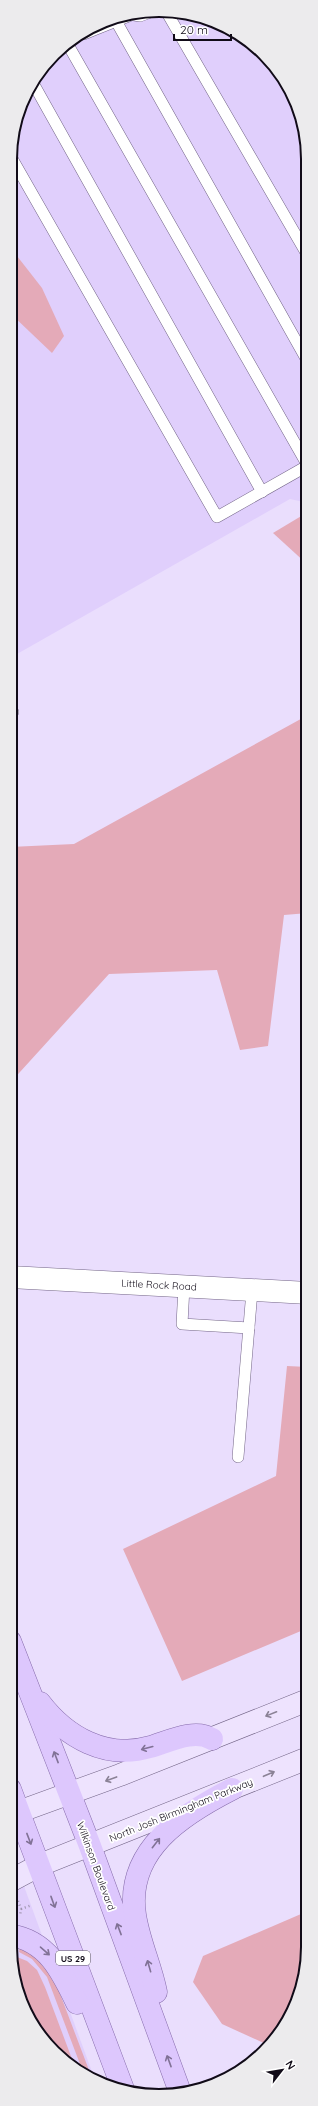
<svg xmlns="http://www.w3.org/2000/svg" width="318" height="2106" font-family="Quicksand,sans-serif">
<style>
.built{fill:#e0cffc}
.green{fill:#e4aab8}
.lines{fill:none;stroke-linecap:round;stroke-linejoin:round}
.service-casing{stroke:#736587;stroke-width:12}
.tertiary-casing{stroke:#736587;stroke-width:23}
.secondary-casing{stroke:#736587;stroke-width:23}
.primary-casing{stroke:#876cac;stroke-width:23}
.path{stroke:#9d93ac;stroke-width:2.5;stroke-dasharray:1 3;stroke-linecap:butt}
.service{stroke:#fff;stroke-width:11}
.tertiary{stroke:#fff;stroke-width:22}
.secondary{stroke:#eee3fe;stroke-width:22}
.primary{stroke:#ddc7fd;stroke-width:22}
.oneway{stroke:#8b8296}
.oneway2{stroke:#817296}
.labels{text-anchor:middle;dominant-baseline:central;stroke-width:3.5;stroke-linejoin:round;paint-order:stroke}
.shield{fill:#fff;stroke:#58545d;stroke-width:1}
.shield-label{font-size:9px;font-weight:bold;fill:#110b18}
.street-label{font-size:10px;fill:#110b18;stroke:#fff}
.rim{fill:none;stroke:#110b18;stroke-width:2}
</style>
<rect width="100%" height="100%" fill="#eadefd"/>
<!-- built -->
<g class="built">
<path d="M169,10L225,25L265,54L293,93L308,149V503L290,499L10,658V149L25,93L61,47L111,18Z"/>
<path d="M10,1848L95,2080L53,2052L21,2004L10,1947Z"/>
</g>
<!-- green -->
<g class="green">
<path d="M10,247L42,288L64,336L52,353L10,313Z"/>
<path d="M308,512V565L273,533Z"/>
<path d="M308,715V913L284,915L268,1046L240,1050L217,970L109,974L10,1083V847L74,844Z"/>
<path d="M287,1366L308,1367V1628L182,1681L123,1549L276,1476Z"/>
<path d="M308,1911V1957L293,2013L268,2045L222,2024L193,1982L203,1956Z"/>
<path d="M20,1946L31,1951L54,1978L92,2078L83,2072L47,1977L32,1959L19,1952Z"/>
<path d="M12,1955L27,1961L37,1970L45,1987L75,2067L53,2052L21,2004Z"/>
</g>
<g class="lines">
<!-- service casing -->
<g class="service-casing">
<g id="service">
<path d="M166,11L308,256"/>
<path d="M134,15L140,16L148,13"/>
<path d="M116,21L308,362"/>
<path d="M84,34L129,16"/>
<path d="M67,43L308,466"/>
<path d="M33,83L262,492"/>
<path d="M10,155L217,517L307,466"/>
<path d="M10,713L13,712"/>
<path d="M184,1287L182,1324L249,1328"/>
<path d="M238,1457L252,1291"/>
</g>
</g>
<!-- tertiary casing -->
<g class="tertiary-casing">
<path id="tertiary" d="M10,1277L308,1293"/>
</g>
<!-- secondary casing -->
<g class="secondary-casing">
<g id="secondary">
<path d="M10,1815L120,1775L308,1700"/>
<path d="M10,1881L40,1865L308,1758"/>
</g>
</g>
<!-- primary casing -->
<g class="primary-casing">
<g id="primary">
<path d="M10,1641L90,1846L180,2092"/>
<path d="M40,1703C66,1737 106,1760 150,1747C168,1742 194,1728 212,1739"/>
<path d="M10,1789L123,2089"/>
<path d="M10,1935C48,1941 62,1972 77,2003"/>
<path d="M156,1992C151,1966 139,1942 135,1915C125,1850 183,1814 232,1789"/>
</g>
</g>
<!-- path -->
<g class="path">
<path d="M18,1901L21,1909L20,1916"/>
<path d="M21,1909L32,1905"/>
</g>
<!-- service -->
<use href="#service" class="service"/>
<!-- tertiary -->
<use href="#tertiary" class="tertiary"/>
<!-- secondary -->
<use href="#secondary" class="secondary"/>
<!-- primary -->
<use href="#primary" class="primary"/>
</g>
<!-- one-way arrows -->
<defs><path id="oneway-shaft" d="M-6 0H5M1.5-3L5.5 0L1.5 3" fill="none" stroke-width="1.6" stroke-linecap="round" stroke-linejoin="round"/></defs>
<g class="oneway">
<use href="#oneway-shaft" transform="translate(271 1714) rotate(158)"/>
<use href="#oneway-shaft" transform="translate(269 1774) rotate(-23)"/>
<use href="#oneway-shaft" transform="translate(111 1779) rotate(160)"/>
</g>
<g class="oneway2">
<use href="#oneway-shaft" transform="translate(147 1748) rotate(165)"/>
<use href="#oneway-shaft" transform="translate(56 1757) rotate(-111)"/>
<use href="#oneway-shaft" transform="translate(29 1839) rotate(69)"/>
<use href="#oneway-shaft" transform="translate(156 1843) rotate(-52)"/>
<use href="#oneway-shaft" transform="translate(53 1902) rotate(70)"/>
<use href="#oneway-shaft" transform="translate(119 1929) rotate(-111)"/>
<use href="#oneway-shaft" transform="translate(45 1951) rotate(41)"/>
<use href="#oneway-shaft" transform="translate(149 1966) rotate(-106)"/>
<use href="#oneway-shaft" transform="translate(169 2061) rotate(-110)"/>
</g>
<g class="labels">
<!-- shield labels -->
<rect class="shield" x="56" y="1951" width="34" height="14" rx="3"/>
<g class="shield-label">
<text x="73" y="1958">US 29</text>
</g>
<!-- street labels -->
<g class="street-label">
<text transform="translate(159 1285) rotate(3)">Little Rock Road</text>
<text transform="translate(181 1810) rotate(-22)">North Josh Birmingham Parkway</text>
<text transform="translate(96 1866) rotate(70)">Wilkinson Boulevard</text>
</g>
</g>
<!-- crop -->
<path d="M0 0H318V2106H0ZM159 17H159A142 142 0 0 1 301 159V1947A142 142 0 0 1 159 2089H159A142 142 0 0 1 17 1947V159A142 142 0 0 1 159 17Z" fill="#ecebed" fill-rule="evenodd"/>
<path class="rim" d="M159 17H159A142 142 0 0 1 301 159V1947A142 142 0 0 1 159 2089H159A142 142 0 0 1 17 1947V159A142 142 0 0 1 159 17Z"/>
<!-- north arrow -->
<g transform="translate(282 2070) rotate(59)" stroke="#ffffff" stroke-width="3" paint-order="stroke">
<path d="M0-3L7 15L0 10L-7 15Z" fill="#110b18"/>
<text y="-6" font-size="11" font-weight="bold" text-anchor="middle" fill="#110b18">N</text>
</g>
<!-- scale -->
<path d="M174 34v6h57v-6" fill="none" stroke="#110b18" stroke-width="2"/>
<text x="180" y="34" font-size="12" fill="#110b18" stroke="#ffffff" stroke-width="3" paint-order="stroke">20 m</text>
</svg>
